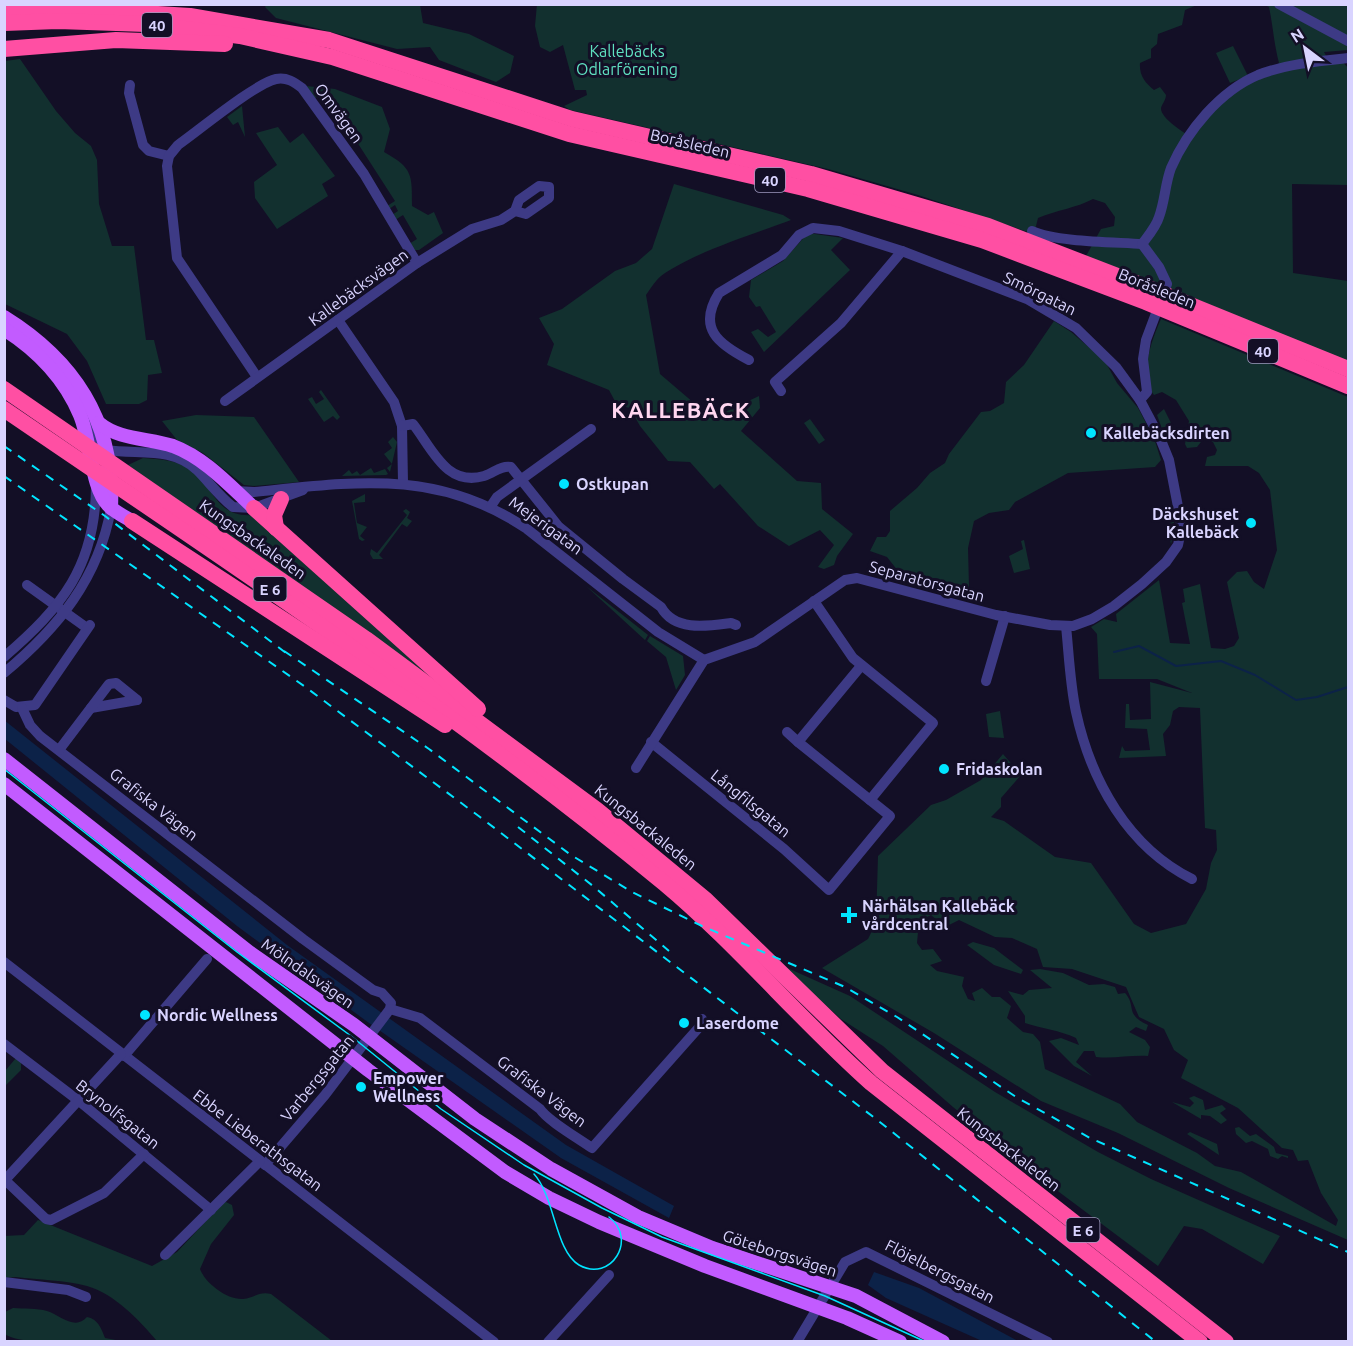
<svg xmlns="http://www.w3.org/2000/svg" width="1353" height="1346" font-family="Ubuntu,sans-serif">
<style>
.green{fill:#12302f;fill-rule:evenodd}
.water{fill:#0c2248}
.lines{fill:none;stroke-linecap:round;stroke-linejoin:round}
.stream{stroke:#0c2248;stroke-width:2}
.minor{stroke:#3d3a85;stroke-width:10}
.major{stroke:#c25bff;stroke-width:14}
.highway{stroke:#ff4fa3;stroke-width:16}
.tram{stroke:#00e5ff;stroke-width:1.5}
.rail{stroke:#00e5ff;stroke-width:2;stroke-dasharray:9 8;stroke-linecap:butt}
.poi-dot{fill:#00e5ff;stroke:#130f26;stroke-width:2}
.labels{text-anchor:middle;dominant-baseline:central;stroke-width:6;stroke-linejoin:round;paint-order:stroke}
.shield{fill:#130f26;stroke:#9e99be;stroke-width:1.5}
.shield-label{font-size:15px;font-weight:bold;fill:#d9d4ff}
.park-label{font-size:16px;fill:#5fe0c0;stroke:#130f26}
.street-label{font-size:16px;fill:#d9d4ff;stroke:#130f26}
.poi-label{font-size:16px;font-weight:bold;fill:#d9d4ff;stroke:#130f26;text-anchor:start}
.district-label{font-size:22px;font-weight:bold;letter-spacing:1.5px;fill:#ffd6f0;stroke:#130f26}
</style>
<rect width="100%" height="100%" fill="#130f26"/>
<!-- green -->
<g class="green">
<path d="M267,4L420,5L423,23L469,34L514,56L510,73L496,82L439,60L430,47L397,49L276,18L265,7Z"/>
<path d="M537,4L1197,5L1185,10L1182,25L1158,34L1157,44L1151,49V58L1140,63C1139,75 1145,83 1154,90L1160,87L1166,95C1166,100 1162,104 1161,108C1160,118 1185,134 1192,137L1223,101L1279,63C1274,44 1273,26 1269,7L1265,5H1348V50L1324,52L1330,63L1342,61L1348,68V185L1292,184L1293,273L1348,281V362L1086,256L1101,229L1114,226L1115,217L1105,203L1093,199C1076,208 1057,210 1038,218L1034,234L918,195L828,169L570,110L564,106L587,95L586,90H575L563,45L550,52L540,47L535,26Z"/>
<path d="M1233,46L1248,76L1230,83L1216,53Z"/>
<path d="M20,59L56,111L75,133L91,146L97,160L99,204L112,246H134L146,340H154L162,373L148,375L147,400L139,404H106L87,361L67,334L5,304V61Z"/>
<path d="M306,86L335,89L382,107L390,129L384,152C413,168 412,175 412,206L428,215L434,212L443,233L419,250H415L409,244L417,239L403,215L395,220L392,215L398,211L395,205L389,209L387,206L395,201L346,125L338,130L337,128L345,122L324,93L315,98Z"/>
<path d="M242,106L245,137L238,122L233,125L227,117Z"/>
<path d="M278,127L290,143L303,133L335,176L322,184L328,196L277,229L255,198L254,182L277,165L256,133Z"/>
<path d="M674,184L783,215L791,220C754,234 692,253 661,276C655,281 650,289 646,295L660,374L708,415L723,413L759,396L760,408L741,431L797,481L821,483L822,509L853,534L837,556L834,565L824,569L818,567L834,545L820,530L789,546L758,526L720,484L714,489L690,462L668,461L640,426L630,408L617,405L609,390L547,365L554,344L539,318L562,309L615,271L636,263L652,249Z"/>
<path d="M808,233L843,238L831,250L850,270L764,352L751,332L758,329L768,337L776,332L760,306L756,307L749,297L751,280L783,261Z"/>
<path d="M1161,319L1348,397V1240L1229,1188L1118,1133L1041,1101L934,1033L822,968L868,939L876,923L878,856L931,805L946,800L981,780L1003,754L1021,775L1001,798V807L991,817L1004,821L1055,857L1091,863L1134,924L1151,933L1186,924L1206,889L1211,863L1217,850L1216,830L1205,828L1200,708L1179,707L1173,711L1170,725L1163,734L1166,756L1119,758L1122,746L1125,751L1150,750L1147,729L1125,728L1126,704H1129L1130,720L1151,719L1150,682L1192,693L1157,679H1099L1097,634L1091,627L1104,619L1117,622L1116,614L1159,580L1170,643L1190,644L1182,603L1185,602L1183,589L1200,584L1211,648L1225,649L1234,646L1239,638L1227,582L1237,572L1247,571L1254,582L1264,589L1277,550L1270,490L1259,473L1248,466H1205L1207,457L1215,455L1217,450L1213,442L1204,438L1197,447L1187,448L1185,444L1189,421L1176,400L1162,392L1154,395C1138,376 1152,339 1161,319ZM931,915L945,927L959,920L995,937L1012,938L1037,949L1043,967L1072,969L1126,987L1139,1017L1164,1029L1174,1050L1188,1060L1181,1078L1238,1108L1282,1148L1293,1150L1298,1161L1308,1160L1321,1193L1338,1220L1336,1226L1241,1172L1215,1166L1197,1153L1137,1122L1120,1104L1045,1069L1040,1042L1033,1034L1023,1032L1007,1018L1011,1006L1000,997H992L982,988L972,993L975,1001L968,999L962,986L964,977L937,971L930,965L942,961L933,949L922,950L917,943L919,921Z"/>
<path d="M1054,321L1071,332L1105,361L1117,383L1138,408L1154,438L1161,460L1155,467L1068,473L1015,502L1009,510L989,513L974,521L968,548L969,587L963,591L902,576L887,557L870,551L877,537H886L890,531V511L917,488L930,473L945,463L949,454L981,412L990,411L1004,403L1006,382L1024,365Z"/>
<path d="M321,390L340,417L337,420L333,416L324,422L308,399L312,397L316,404L324,399L319,392Z"/>
<path d="M1164,409L1171,423L1167,443L1157,415Z"/>
<path d="M196,415L254,417L299,482L254,486L244,485L203,453L177,440L162,421Z"/>
<path d="M810,419L825,440L819,444L804,423Z"/>
<path d="M393,437L397,442L390,472L387,468L392,464L384,454L392,448L388,442Z"/>
<path d="M143,458C160,459 178,460 192,471C215,489 217,518 253,515L441,684L128,465Z"/>
<path d="M371,468L374,473L385,469L388,474L386,475L342,476L349,470L352,474L357,471L360,475Z"/>
<path d="M365,494V502L354,503L357,523L367,527L360,536L365,540L362,541L359,539L352,501Z"/>
<path d="M1172,508L1175,529L1171,544L1164,510Z"/>
<path d="M406,509L410,512L407,518L412,521L407,527L402,524L379,555L383,559H373L370,554L371,549L377,553L407,515L403,511Z"/>
<path d="M1024,540L1030,569L1014,573L1009,556L1023,549L1021,541Z"/>
<path d="M586,586L648,635L645,640Z"/>
<path d="M650,636L683,656L685,675L676,690L666,657L647,641Z"/>
<path d="M1000,711L1004,738L989,737L986,714Z"/>
<path d="M973,942L994,948L1023,970L1021,974L994,965L967,945Z"/>
<path d="M783,966L850,996L995,1092L1098,1152L1151,1179L1280,1236L1263,1264L1202,1229L1184,1226L1158,1266L1035,1174L953,1107L883,1046L841,1019Z"/>
<path d="M1040,969L1063,973L1089,985L1104,984L1115,987L1118,994L1125,993C1137,1006 1124,1014 1148,1025L1146,1031L1136,1027L1129,1032L1145,1040L1150,1047L1148,1056C1129,1055 1114,1059 1096,1057L1094,1051H1084L1076,1062L1092,1076L1074,1066L1049,1041L1061,1038L1079,1045L1076,1038C1059,1030 1043,1029 1025,1023V1016L1008,991L1023,995L1029,990L1052,988L1030,970Z"/>
<path d="M16,1058L21,1060V1070L5,1086V1071Z"/>
<path d="M1194,1096L1203,1100L1205,1110L1222,1105L1226,1109L1220,1113L1227,1120L1221,1124L1210,1116L1201,1115V1119L1172,1102L1190,1107L1194,1103L1189,1098Z"/>
<path d="M1239,1127L1250,1136L1256,1134L1274,1147L1276,1153L1288,1156V1158L1282,1156L1278,1159L1270,1156L1268,1149L1252,1141L1246,1143L1236,1134L1235,1128Z"/>
<path d="M1190,1132L1217,1144L1219,1155L1187,1134Z"/>
<path d="M226,1202L232,1205L234,1215L211,1244L200,1269C205,1283 227,1300 243,1299C254,1298 259,1291 271,1294L332,1341H157C139,1320 115,1294 87,1286C65,1280 39,1280 16,1277L5,1278L4,1236L24,1235L38,1220L152,1266L177,1252L223,1203Z"/>
<path d="M13,1308C24,1309 37,1308 47,1311C60,1315 75,1331 87,1317C98,1319 101,1328 105,1338L121,1341C98,1342 19,1346 5,1334V1312Z"/>
</g>
<!-- water -->
<g class="water">
<path d="M4,720L287,945L566,1145L674,1206L669,1218L561,1158L369,1023L237,926L5,739Z"/>
<path d="M874,1272L919,1288L1018,1341H982L886,1298L868,1285Z"/>
</g>
<g class="lines">
<!-- stream -->
<path class="stream" d="M1114,652L1139,646L1176,666L1221,661L1255,675L1296,700L1317,697L1348,687"/>
<!-- minor -->
<g class="minor">
<path d="M1279,4L1348,41"/>
<path d="M130,85L129,93L143,145L149,151L169,156"/>
<path d="M1032,231C1056,242 1114,242 1142,244"/>
<path d="M1142,244C1148,236 1156,227 1159,217C1165,201 1165,184 1171,168C1187,131 1220,91 1258,75C1286,64 1319,61 1348,58"/>
<path d="M338,320L394,402L402,426L403,483"/>
<path d="M257,377L177,258L167,166L169,156L178,145C198,131 256,83 276,79C287,77 294,82 302,88L364,174L417,263"/>
<path d="M781,391L775,382L841,323L902,251"/>
<path d="M1140,400L1147,392L1143,359L1146,340L1167,284L1159,267L1142,244"/>
<path d="M225,401L417,263L472,229L501,220L515,211L519,200L539,186L549,187V198L526,214L515,211"/>
<path d="M83,418L107,450C138,455 171,446 197,470C209,482 219,496 233,507L254,508L303,490"/>
<path d="M402,426L413,424C432,448 446,487 484,476C494,473 501,465 511,467L559,527L623,579L661,607C675,632 708,626 731,623L736,625"/>
<path d="M235,491L254,492C354,482 438,468 527,529L658,632L704,660"/>
<path d="M491,506L497,497L591,429"/>
<path d="M27,585L87,628"/>
<path d="M1066,626C1069,655 1070,684 1076,712C1091,781 1128,847 1192,879"/>
<path d="M4,657C62,607 95,567 96,487"/>
<path d="M4,673C58,628 99,578 111,508"/>
<path d="M986,681L1005,616"/>
<path d="M4,700L16,707L35,705L90,625"/>
<path d="M22,708L30,725L40,736L303,939L373,990L382,993L391,1003L390,1009L325,1095L265,1165"/>
<path d="M91,708L137,700"/>
<path d="M787,732L798,742L861,666"/>
<path d="M651,742L784,849L829,890L890,816L870,800"/>
<path d="M798,742L870,800L933,723L853,658L814,601"/>
<path d="M59,750L109,684L116,683L137,700"/>
<path d="M636,768L704,660L755,642L845,580L857,578L996,615L1050,625L1073,626L1092,619L1114,606L1142,584L1166,562L1178,545L1181,531L1180,517L1169,460L1160,438L1140,400L1116,367L1076,328L1027,299L902,251L839,231L813,228L799,235L782,255L719,293C697,328 718,344 749,360"/>
<path d="M4,962L494,1342"/>
<path d="M390,1009L420,1018L540,1109C548,1121 578,1138 592,1148L702,1024V1019"/>
<path d="M4,1044L79,1101L211,1210"/>
<path d="M124,1056L207,959"/>
<path d="M5,1180L46,1219L51,1220L104,1193L144,1154"/>
<path d="M4,1181L121,1054"/>
<path d="M165,1255L260,1161"/>
<path d="M4,1282L68,1290L86,1297"/>
<path d="M548,1342L609,1275"/>
<path d="M797,1342L845,1262L866,1252L1048,1342"/>
</g>
<!-- major -->
<g class="major">
<path d="M4,317C75,361 115,423 111,508"/>
<path d="M4,329C37,350 65,379 80,415C91,441 91,489 109,506C115,512 125,517 132,521"/>
<path d="M99,423C119,440 149,438 173,446C205,458 230,486 254,508"/>
<path d="M4,759L249,952L354,1025L475,1119L551,1169L638,1217L712,1248L856,1296L943,1342"/>
<path d="M4,784L368,1070L505,1172L549,1198L599,1222L705,1266L847,1318L900,1342"/>
</g>
<!-- highway -->
<g class="highway">
<path d="M4,11L77,9L190,16L329,40L572,119L811,174L988,226L1151,289L1348,369"/>
<path d="M4,23L58,21L146,24L240,36L332,57L569,134L808,189L982,240L1146,302L1348,386"/>
<path d="M4,49L116,40L225,44"/>
<path d="M4,389L366,639L597,810L706,900L882,1071L1226,1342"/>
<path d="M4,409C228,562 454,710 664,883C737,944 799,1019 871,1083L1200,1342"/>
<path d="M254,508L478,709"/>
<path d="M132,521L445,725"/>
<path d="M276,528L274,515L281,499"/>
</g>
<!-- tram -->
<g class="tram">
<path d="M4,769L237,952L351,1036L441,1109L524,1165L602,1208L662,1237L825,1296L926,1342"/>
<path d="M534,1174C555,1197 555,1251 579,1265C611,1283 638,1239 609,1217"/>
</g>
<!-- rail -->
<g class="rail">
<path d="M4,446L105,516L290,656"/>
<path d="M4,476L304,686L480,817L876,1119L1156,1342"/>
<path d="M284,651L429,749L571,855L632,892L702,926L845,987L897,1017L1016,1097L1090,1138L1348,1252"/>
<path d="M518,827L593,886L669,951"/>
</g>
</g>
<!-- markers -->
<g class="poi-dot">
<circle cx="1091" cy="433" r="6"/>
<circle cx="564" cy="484" r="6"/>
<circle cx="1251" cy="523" r="6"/>
<circle cx="944" cy="769" r="6"/>
<path d="M846 906h6v6h6v6h-6v6h-6v-6h-6v-6h6z"/>
<circle cx="145" cy="1015" r="6"/>
<circle cx="684" cy="1023" r="6"/>
<circle cx="361" cy="1087" r="6"/>
</g>
<g class="labels">
<!-- shield labels -->
<g class="shield">
<rect x="142" y="13" width="30" height="24" rx="4.5"/>
<rect x="755" y="168" width="30" height="24" rx="4.5"/>
<rect x="1248" y="339" width="30" height="24" rx="4.5"/>
<rect x="253.5" y="577" width="33" height="24" rx="4.5"/>
<rect x="1066.5" y="1218" width="33" height="24" rx="4.5"/>
</g>
<g class="shield-label">
<text x="157" y="25">40</text>
<text x="770" y="180">40</text>
<text x="1263" y="351">40</text>
<text x="270" y="589">E 6</text>
<text x="1083" y="1230">E 6</text>
</g>
<!-- park labels -->
<g class="park-label">
<text x="627" y="51">Kallebäcks<tspan x="627" dy="18">Odlarförening</tspan></text>
</g>
<!-- street labels -->
<g class="street-label">
<text transform="translate(339 113) rotate(54)">Omvägen</text>
<text transform="translate(690 143) rotate(13)">Boråsleden</text>
<text transform="translate(358 287) rotate(-36)">Kallebäcksvägen</text>
<text transform="translate(1157 288) rotate(22)">Boråsleden</text>
<text transform="translate(1040 293) rotate(26)">Smörgatan</text>
<text transform="translate(546 525) rotate(36)">Mejerigatan</text>
<text transform="translate(253 539) rotate(35)">Kungsbackaleden</text>
<text transform="translate(927 581) rotate(15)">Separatorsgatan</text>
<text transform="translate(751 803) rotate(39)">Långfilsgatan</text>
<text transform="translate(154 804) rotate(38)">Grafiska Vägen</text>
<text transform="translate(646 827) rotate(39)">Kungsbackaleden</text>
<text transform="translate(308 973) rotate(35)">Mölndalsvägen</text>
<text transform="translate(317 1078) rotate(-51)">Varbergsgatan</text>
<text transform="translate(542 1091) rotate(37)">Grafiska Vägen</text>
<text transform="translate(118 1114) rotate(38)">Brynolfsgatan</text>
<text transform="translate(258 1140) rotate(37)">Ebbe Lieberathsgatan</text>
<text transform="translate(1009 1149) rotate(38)">Kungsbackaleden</text>
<text transform="translate(780 1253) rotate(18)">Göteborgsvägen</text>
<text transform="translate(940 1271) rotate(27)">Flöjelbergsgatan</text>
</g>
<!-- poi labels -->
<g class="poi-label">
<text x="1103" y="433">Kallebäcksdirten</text>
<text x="576" y="484">Ostkupan</text>
<text x="1239" y="514" text-anchor="end">Däckshuset<tspan x="1239" dy="18">Kallebäck</tspan></text>
<text x="956" y="769">Fridaskolan</text>
<text x="862" y="906">Närhälsan Kallebäck<tspan x="862" dy="18">vårdcentral</tspan></text>
<text x="157" y="1015">Nordic Wellness</text>
<text x="696" y="1023">Laserdome</text>
<text x="373" y="1078">Empower<tspan x="373" dy="18">Wellness</tspan></text>
</g>
<!-- district labels -->
<g class="district-label">
<text x="681" y="409">KALLEBÄCK</text>
</g>
</g>
<!-- border -->
<rect width="1353" height="1346" fill="none" stroke="#d9d4ff" stroke-width="12"/>
<!-- north arrow -->
<g transform="translate(1305 48) rotate(328)" stroke="#130f26" stroke-width="4.5" paint-order="stroke">
<path d="M0-4.5L10 22L0 15L-10 22Z" fill="#d9d4ff"/>
<text y="-9" font-size="16" font-weight="bold" text-anchor="middle" fill="#d9d4ff">N</text>
</g>
</svg>
